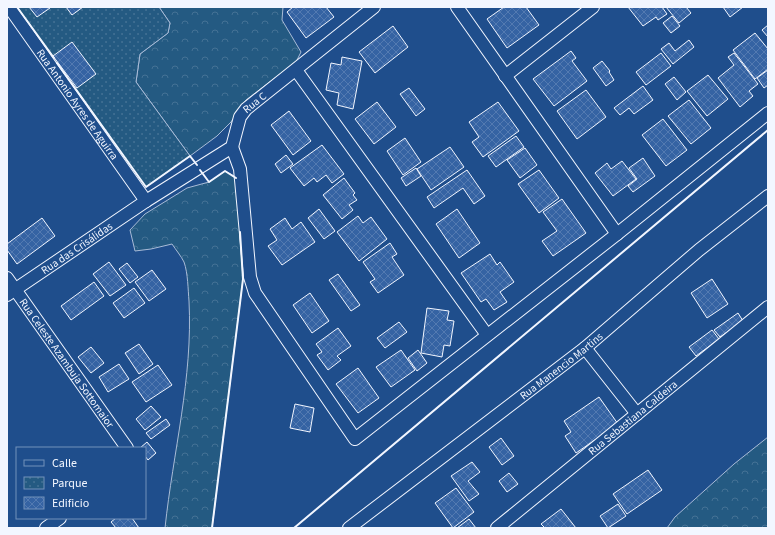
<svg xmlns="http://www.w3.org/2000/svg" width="775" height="535" font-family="'Source Sans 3',sans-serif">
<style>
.forest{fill:url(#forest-crowns);stroke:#a8bbd7}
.park{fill:url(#park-dots);stroke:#a8bbd7}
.building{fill:url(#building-cross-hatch);stroke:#f2f6ff}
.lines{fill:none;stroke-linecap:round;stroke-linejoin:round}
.street-casing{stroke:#f2f6ff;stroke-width:14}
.street{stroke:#1f4e8c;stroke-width:12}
.wall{stroke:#f2f6ff;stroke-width:2}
.labels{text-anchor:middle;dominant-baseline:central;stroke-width:3;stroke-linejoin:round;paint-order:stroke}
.street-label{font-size:11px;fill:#f2f6ff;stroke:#1f4e8c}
</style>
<defs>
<pattern id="forest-crowns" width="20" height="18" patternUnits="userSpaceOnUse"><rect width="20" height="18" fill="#245a82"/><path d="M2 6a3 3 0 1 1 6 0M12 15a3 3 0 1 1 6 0" fill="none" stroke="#447295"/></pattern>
<pattern id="park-dots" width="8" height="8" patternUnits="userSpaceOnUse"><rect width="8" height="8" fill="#245a82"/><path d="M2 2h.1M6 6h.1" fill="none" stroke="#447295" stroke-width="1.8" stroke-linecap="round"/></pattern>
<pattern id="building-cross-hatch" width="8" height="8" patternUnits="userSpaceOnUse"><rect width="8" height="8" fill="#3563a3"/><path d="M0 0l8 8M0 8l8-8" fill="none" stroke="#537ab1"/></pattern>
</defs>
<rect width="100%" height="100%" fill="#1f4e8c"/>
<!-- forest -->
<g class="forest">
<path d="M159,7H283L282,20L301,52L296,62L246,100L231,122L217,136L190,156L136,82L140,54L168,33L170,23Z"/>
<path d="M225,171L236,177L243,279L212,528H165C173,452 193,378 189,301C188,290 188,273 184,262C181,256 176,250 172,244L151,249L135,251L130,230L145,214L187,188L209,182Z"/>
<path d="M768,437V528H667L675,517L734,464Z"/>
</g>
<!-- park -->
<path class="park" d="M17,7H159L170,23L168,33L140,54L136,82L190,156L146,187Z"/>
<!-- building -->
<g class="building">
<path d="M29,7H49L50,8L37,17Z"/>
<path d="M66,7H83L72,15Z"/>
<path d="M293,7H326L334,17L306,38L287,12Z"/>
<path d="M504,7H526L539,25L507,48L487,19Z"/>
<path d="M628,7H662L667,14L658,20L656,17L643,26Z"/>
<path d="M666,7H686L691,13L679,23Z"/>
<path d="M723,7H743L730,17Z"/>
<path d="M672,16L680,26L671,33L663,23Z"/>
<path d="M768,25V37L762,30Z"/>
<path d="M393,26L408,47L375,73L359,52Z"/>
<path d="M755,33L768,49V69L755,79L733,50Z"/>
<path d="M689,40L694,47L673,64L661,49L669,43L675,51Z"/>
<path d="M72,42L96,74L77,88L53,56Z"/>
<path d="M571,51L576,58L572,61L587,81L554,106L533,79Z"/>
<path d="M661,53L671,66L646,85L636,72Z"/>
<path d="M734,53L758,84L749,91L753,96L740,107L718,78L734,65L728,57Z"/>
<path d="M342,57L362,61L353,109L337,105L339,93L326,90L331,63L341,65Z"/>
<path d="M602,61L610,71L609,72L614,80L606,86L593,68Z"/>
<path d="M768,70V85L764,88L757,78Z"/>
<path d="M708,75L728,99L707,116L687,91Z"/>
<path d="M674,77L686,92L677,100L665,84Z"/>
<path d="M643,86L653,100L634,114L629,108L620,115L614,108Z"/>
<path d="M409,88L425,109L416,116L400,94Z"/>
<path d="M586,90L606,117L577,139L557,111Z"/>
<path d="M689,100L711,128L691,144L668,116Z"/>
<path d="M377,102L396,127L374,144L355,119Z"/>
<path d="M498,102L519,131L483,157L472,142L479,137L469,122Z"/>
<path d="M289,111L311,141L293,155L271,125Z"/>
<path d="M663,119L687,150L666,166L642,135Z"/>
<path d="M516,136L524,147L496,167L488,156Z"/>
<path d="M405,138L421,162L403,175L387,151Z"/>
<path d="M322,145L344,174L332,183L326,175L317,182L314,178L304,186L290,168Z"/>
<path d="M450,147L464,167L431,190L417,169Z"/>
<path d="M525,148L537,165L520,178L507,160Z"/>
<path d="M286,155L293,164L281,173L275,164Z"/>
<path d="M643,158L655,176L633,192L628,186L637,179L629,168Z"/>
<path d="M622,161L636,179L613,196L595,173L607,163L611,169Z"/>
<path d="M416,168L421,176L406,186L401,178Z"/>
<path d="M467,170L485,196L474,204L463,188L434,208L427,197Z"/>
<path d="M539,170L559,198L539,213L518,184Z"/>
<path d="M344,178L355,193L353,195L357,200L349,205L353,210L342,219L323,195Z"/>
<path d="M562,199L586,233L553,256L542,241L557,231L543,212Z"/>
<path d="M319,209L335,231L324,239L308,218Z"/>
<path d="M457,209L480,243L459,258L436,224Z"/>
<path d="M358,216L363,223L371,217L387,239L359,261L337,232Z"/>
<path d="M42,218L55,236L17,264L7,250V244Z"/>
<path d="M285,218L292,229L301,222L315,242L282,265L268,246L277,240L270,229Z"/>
<path d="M390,243L397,254L392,257L404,275L378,293L370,282L375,279L363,262Z"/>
<path d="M490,254L497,265L500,262L514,282L500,292L507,302L494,310L486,299L481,302L461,273Z"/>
<path d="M109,262L126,285L110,296L93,274Z"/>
<path d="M127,263L138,277L130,283L119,269Z"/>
<path d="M152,270L166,289L149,301L135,282Z"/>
<path d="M338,274L360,305L351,311L329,280Z"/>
<path d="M712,279L728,304L707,318L691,293Z"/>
<path d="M94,282L104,296L71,320L61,306Z"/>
<path d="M134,288L145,303L124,318L113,303Z"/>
<path d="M310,293L329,321L312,333L293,305Z"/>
<path d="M427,308L449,311L447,320L454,321L450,346L444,345L442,357L421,353Z"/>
<path d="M738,313L743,321L720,337L714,330Z"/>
<path d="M399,322L407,332L385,348L377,338Z"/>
<path d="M338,328L351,346L337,356L341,360L328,370L317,355L322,352L316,344Z"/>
<path d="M712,330L719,339L696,356L689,347Z"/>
<path d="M139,344L153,364L139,374L125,353Z"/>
<path d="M91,347L104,363L91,373L78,357Z"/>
<path d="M401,350L415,370L391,387L376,367Z"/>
<path d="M418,350L427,363L417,371L408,358Z"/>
<path d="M119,364L129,379L108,392L99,377Z"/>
<path d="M158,365L172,385L146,402L132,382Z"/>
<path d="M358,368L379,398L358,413L336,384Z"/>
<path d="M599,397L618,424L576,453L565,436L571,432L564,421Z"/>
<path d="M295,404L314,408L310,432L290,428Z"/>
<path d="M151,406L161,417L145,430L136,419Z"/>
<path d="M166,419L170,425L151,439L146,433Z"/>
<path d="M501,438L514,456L502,465L489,447Z"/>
<path d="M147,442L156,453L148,460L145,456V448H140Z"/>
<path d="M472,462L480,472L468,481L479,494L469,501L451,476Z"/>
<path d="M648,470L662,490L627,514L613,494Z"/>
<path d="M509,473L518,484L507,492L499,481Z"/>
<path d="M456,488L474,512L453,528L435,503Z"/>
<path d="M618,504L626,516L608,528L600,516Z"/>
<path d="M561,509L576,528H545L541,524Z"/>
<path d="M116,518H132L139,528H116L111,522Z"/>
<path d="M469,519L476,528H457Z"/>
</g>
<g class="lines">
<!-- street casing -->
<g class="street-casing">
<g id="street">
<path id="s1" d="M9,7L146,201"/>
<path d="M457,7L617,234"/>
<path d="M296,70L487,335"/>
<path d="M505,76L593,7"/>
<path d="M232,147L240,169L250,277L255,293L355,439L617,234L768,113"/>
<path id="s2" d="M7,278L127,448"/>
<path id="s3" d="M7,295L146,201L232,147L240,117L246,109L374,7"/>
<path d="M585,348L637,414"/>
<path d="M46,528L60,518"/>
<path id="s4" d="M349,528L585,348L699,250L768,196"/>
<path id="s5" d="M497,528L768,307"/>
</g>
</g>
<!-- street -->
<use href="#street" class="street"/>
<!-- wall -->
<g class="wall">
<path d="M17,7L54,58"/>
<path d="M57,63L146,187L190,156L197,165"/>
<path d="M200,170L209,182L225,171L236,178"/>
<path d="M212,528L243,279L240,232"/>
<path d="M294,528L768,130"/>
</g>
</g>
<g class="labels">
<!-- street labels -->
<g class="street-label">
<text stroke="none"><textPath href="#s3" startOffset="321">Rua C</textPath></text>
<text stroke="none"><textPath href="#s1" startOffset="119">Rua Antonio Ayres de Aguirra</textPath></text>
<text stroke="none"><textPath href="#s3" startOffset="84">Rua das Crisálidas</textPath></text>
<text stroke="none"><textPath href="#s2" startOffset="104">Rua Celeste Azambuja Sottomaior</textPath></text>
<text stroke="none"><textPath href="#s4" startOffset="267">Rua Manencio Martins</textPath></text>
<text stroke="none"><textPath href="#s5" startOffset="175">Rua Sebastiana Caldeira</textPath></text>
</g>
</g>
<!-- border -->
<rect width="775" height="535" fill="none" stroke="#f2f6ff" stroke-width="16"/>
<!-- legend -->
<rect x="16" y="447" width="130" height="72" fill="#1f4e8c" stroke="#7391ba"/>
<rect x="24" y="460" width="20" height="6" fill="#1f4e8c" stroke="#7391ba"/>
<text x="52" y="467" font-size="12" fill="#f2f6ff">Calle</text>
<rect x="24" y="477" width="20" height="12" fill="url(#park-dots)" stroke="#7391ba"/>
<text x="52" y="487" font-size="12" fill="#f2f6ff">Parque</text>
<rect x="24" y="497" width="20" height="12" fill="url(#building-cross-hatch)" stroke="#7391ba"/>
<text x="52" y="507" font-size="12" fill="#f2f6ff">Edificio</text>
</svg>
